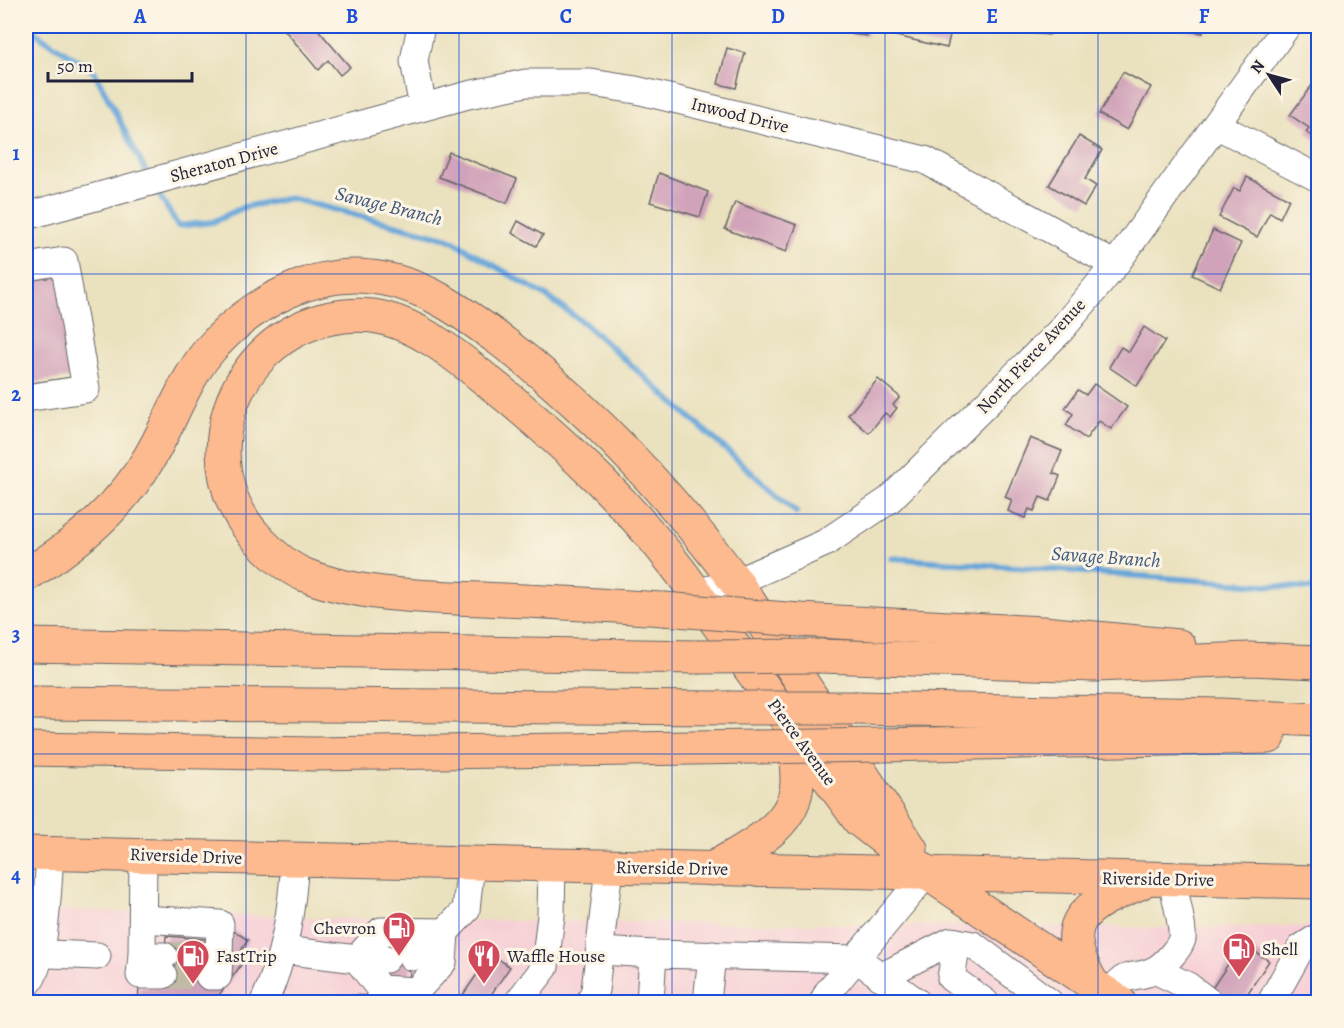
<svg xmlns="http://www.w3.org/2000/svg" width="1344" height="1028" font-family="Alegreya,serif">
<style>
.built{fill:#f6cfd6}
.lines{fill:none;stroke-linecap:round;stroke-linejoin:round}
.stream{stroke:#66a6d9;stroke-width:6}
.building{fill:#d1a3ba}
.minor-tunnel{stroke:#c2bba4;stroke-width:27;stroke-dasharray:27 14;stroke-linecap:butt}
.minor-casing{stroke:#686569;stroke-width:29}
.major-casing{stroke:#686569;stroke-width:35}
.highway-casing{stroke:#686569;stroke-width:35}
.minor{stroke:#fff;stroke-width:27}
.major{stroke:#fcba8e;stroke-width:33}
.highway{stroke:#fcba8e;stroke-width:33}
.highway-bridge-casing{stroke:#686569;stroke-width:35;stroke-linecap:butt}
.highway-bridge{stroke:#fcba8e;stroke-width:33}
.grid{fill:none;stroke:#1d4ed8;stroke-width:1.5;stroke-opacity:0.55}
.labels{text-anchor:middle;dominant-baseline:central;stroke-width:6;stroke-linejoin:round;paint-order:stroke}
.street-label{font-size:18px;fill:#22223b;stroke:#fcf5e5}
.poi-label{font-size:18px;fill:#22223b;stroke:#fcf5e5;text-anchor:start}
.water-label{font-size:20px;font-style:italic;fill:#3d577a;stroke:#fcf5e5}
.neatline{fill:none;stroke:#1d4ed8;stroke-width:2}
.grid-label{font-size:20px;text-anchor:middle;font-weight:bold;fill:#1d4ed8}
</style>
<rect width="100%" height="100%" fill="#fcf5e5"/>
<filter id="ink" filterUnits="userSpaceOnUse"><feTurbulence type="fractalNoise" baseFrequency=".0167" numOctaves="2"/><feDisplacementMap in="SourceGraphic" scale="12" xChannelSelector="R" yChannelSelector="G"/><feConvolveMatrix kernelMatrix="1 2 1 2 8 2 1 2 1" color-interpolation-filters="sRGB"/></filter>
<filter id="wash" filterUnits="userSpaceOnUse"><feTurbulence type="fractalNoise" baseFrequency=".008" numOctaves="4" result="noise"/><feDisplacementMap in="SourceGraphic" scale="24" xChannelSelector="R" yChannelSelector="G"/><feGaussianBlur stdDeviation="1.35" result="paint"/><feColorMatrix in="noise" values="0 0 0 0 0 0 0 0 0 0 0 0 0 0 0 0 0 1.4 0 .05"/><feComposite in="paint" operator="in"/></filter>
<g filter="url(#wash)">
<rect width="100%" height="100%" fill="#eae1be"/>
<!-- built -->
<path class="built" d="M26,909L362,919L1158,928L1318,926V1002H26Z"/>
<g class="lines">
<!-- stream -->
<g class="stream">
<path d="M26,27L94,71L147,174"/>
<path d="M155,188L178,226L213,222L244,207L290,198L449,239L546,296L584,323L796,512"/>
<path d="M891,558L1318,589"/>
</g>
</g>
<g id="blocks">
<!-- building -->
<g class="building">
<path d="M284,26H315L350,67L340,75L328,60L318,70L282,27Z"/>
<path d="M852,26H868L867,36L851,34Z"/>
<path d="M895,26H952L947,48L892,35Z"/>
<path d="M980,26H1050L1049,35L980,28Z"/>
<path d="M1164,26H1204L1203,33Z"/>
<path d="M727,48L745,53L736,88L718,84Z"/>
<path d="M1123,72L1151,87L1127,130L1099,114Z"/>
<path d="M1312,85L1318,90V142L1306,132L1309,128L1290,115Z"/>
<path d="M1079,136L1102,150L1085,179L1096,186L1084,206L1049,185Z"/>
<path d="M449,152L517,179L507,203L439,177Z"/>
<path d="M659,173L708,192L700,217L650,202Z"/>
<path d="M1247,177L1289,199L1280,218L1270,212L1257,237L1219,217L1234,188L1240,191Z"/>
<path d="M735,202L797,225L786,252L725,229Z"/>
<path d="M518,221L543,235L536,246L512,233Z"/>
<path d="M1213,230L1241,243L1220,288L1192,275Z"/>
<path d="M58,276L74,377L26,384V281Z"/>
<path d="M1144,327L1165,341L1137,386L1109,367L1121,347L1129,352Z"/>
<path d="M878,379L900,397L893,405L897,408L890,417L885,413L869,433L848,415Z"/>
<path d="M1094,384L1127,407L1111,429L1099,421L1086,439L1066,425L1073,414L1065,408L1078,390L1086,395Z"/>
<path d="M1030,438L1062,451L1053,473L1060,476L1050,501L1040,497L1034,511L1029,509L1025,518L1008,511L1012,500L1005,497Z"/>
<path d="M231,929L248,940L242,949L241,965L214,1002H138L139,987L162,988L166,936L215,940Z"/>
<path d="M386,936L415,940L408,984L379,979Z"/>
<path d="M1242,943L1269,961L1242,1002H1210L1205,999Z"/>
<path d="M491,954L510,967L486,1002H458Z"/>
<path d="M342,995L416,997L415,1002H342Z"/>
</g>
</g>
</g>
<g filter="url(#ink)">
<use href="#blocks" fill-opacity="0" stroke="#686569" stroke-width="1.5"/>
<g class="lines">
<!-- minor-tunnel -->
<g class="minor-tunnel">
<path d="M164,956L209,955"/>
<path d="M163,975L209,976"/>
</g>
<!-- minor casing -->
<g class="minor-casing">
<g id="minor">
<path d="M421,26L414,61L423,107"/>
<path d="M1216,125L1318,178"/>
<path d="M26,216L468,95L526,83H591L636,90L925,160L1115,265"/>
<path d="M26,267L64,261L86,389L26,398"/>
<path d="M696,593L736,582L825,543L889,500L1060,331L1115,265L1287,26"/>
<path d="M143,855L142,956H164"/>
<path d="M143,919L220,924L219,955H209"/>
<path d="M381,931L445,932L443,962L416,991L380,989L357,959Z"/>
<path d="M957,942L951,978L985,1002"/>
<path d="M283,950L357,959H386"/>
<path d="M600,951L653,954L650,1002"/>
<path d="M26,953L97,956"/>
<path d="M653,954L857,959L917,1002"/>
<path d="M142,956L140,975H163"/>
<path d="M412,957L445,932L466,910L471,863"/>
<path d="M1155,970L1188,986L1209,1002"/>
<path d="M209,976H218L219,955"/>
<path d="M881,977L951,941L973,945L1049,1002"/>
<path d="M26,985C46,971 48,880 50,853"/>
<path d="M1110,996C1124,968 1133,981 1155,970C1164,965 1179,949 1182,939C1184,930 1174,891 1172,879"/>
<path d="M264,1002C285,957 292,909 295,859"/>
<path d="M518,1002L545,967L551,915L552,865"/>
<path d="M590,1002L595,990L609,867"/>
<path d="M707,1002L712,955"/>
<path d="M823,1002L828,992L927,873"/>
<path d="M1271,1002L1301,948L1318,937"/>
</g>
</g>
<!-- major casing -->
<g class="major-casing">
<g id="major">
<path d="M736,582L911,849"/>
<path d="M697,595L859,820L927,873L1119,1002"/>
<path d="M26,853L1318,882"/>
<path d="M712,869C745,848 795,828 797,783C797,766 795,748 794,731"/>
<path d="M1093,985C1056,923 1081,907 1140,883"/>
</g>
</g>
<!-- highway casing -->
<g class="highway-casing">
<g id="highway">
<path d="M26,575C74,546 119,509 148,460C171,423 185,374 216,343C254,302 314,270 371,277C423,282 464,313 504,343C593,411 668,492 736,582"/>
<path d="M664,609C611,606 558,602 504,600C443,597 362,598 305,575C288,568 270,552 258,539C187,464 231,338 331,318C347,315 367,314 383,318C424,328 457,357 489,382C566,444 639,512 696,593"/>
<path d="M799,620L1043,633L1179,646"/>
<path d="M26,645L697,657"/>
<path d="M820,656L1095,665L1249,659L1318,662"/>
<path d="M26,703L727,708"/>
<path d="M857,708L1221,715L1318,720"/>
<path d="M881,745L1269,737"/>
<path d="M26,749L314,754L755,747"/>
</g>
</g>
<!-- minor -->
<use href="#minor" class="minor"/>
<!-- major -->
<use href="#major" class="major"/>
<!-- highway -->
<use href="#highway" class="highway"/>
<!-- highway-bridge casing -->
<g class="highway-bridge-casing">
<g id="highway-bridge">
<path d="M664,609L799,620"/>
<path d="M697,657L820,656"/>
<path d="M727,708H857"/>
<path d="M755,747L881,745"/>
</g>
</g>
<!-- highway-bridge -->
<use href="#highway-bridge" class="highway-bridge"/>
</g>
</g>
<!-- grid -->
<path class="grid" d="M246,26V1002M459,26V1002M672,26V1002M885,26V1002M1098,26V1002M26,274H1318M26,514H1318M26,754H1318"/>
<!-- icons -->
<defs>
<g id="fuel-pin" transform="scale(1.725)"><path d="M0 17L-7.5 6A9.5 9.5 0 1 1 7.5 6Z" fill="#d1495b" stroke="#fcf5e5"/><path d="M-5.5-6h7V0h2V4h1.3V-2.5L3-4.5l.8-.8L6-3V5H2.5V1h-1V6h-7ZM-4.2-4.7v3.2H.2V-4.7Z" fill="#fff"/></g>
<g id="restaurant-pin" transform="scale(1.725)"><path d="M0 17L-7.5 6A9.5 9.5 0 1 1 7.5 6Z" fill="#d1495b" stroke="#fcf5e5"/><path d="M-5-6h1v4h1v-4h1v4h1v-4h1v5L-1.5 .5V6h-2V.5L-5-1ZM5-6V6H3V1.5H1.5Q1.5-4 5-6Z" fill="#fff"/></g>
</defs>
<g fill-rule="evenodd">
<use href="#fuel-pin" x="399" y="928"/>
<use href="#fuel-pin" x="1239" y="949"/>
<use href="#fuel-pin" x="193" y="956"/>
<use href="#restaurant-pin" x="484" y="956"/>
</g>
<g class="labels">
<!-- street labels -->
<g class="street-label">
<text transform="translate(740 115) rotate(14)">Inwood Drive</text>
<text transform="translate(224 162) rotate(-15)">Sheraton Drive</text>
<text transform="translate(1031 356) rotate(-47)">North Pierce Avenue</text>
<text transform="translate(802 742) rotate(54)">Pierce Avenue</text>
<text transform="translate(186 856) rotate(2)">Riverside Drive</text>
<text transform="translate(672 868) rotate(1)">Riverside Drive</text>
<text transform="translate(1158 879) rotate(1)">Riverside Drive</text>
</g>
<!-- poi labels -->
<g class="poi-label">
<text x="376" y="928" text-anchor="end">Chevron</text>
<text x="1262" y="949">Shell</text>
<text x="216" y="956">FastTrip</text>
<text x="507" y="956">Waffle House</text>
</g>
<!-- water labels -->
<g class="water-label">
<text transform="translate(389 206) rotate(14)">Savage Branch</text>
<text transform="translate(1106 557) rotate(4)">Savage Branch</text>
</g>
</g>
<!-- margin -->
<rect width="1344" height="1028" fill="none" stroke="#fcf5e5" stroke-width="66"/>
<!-- north arrow -->
<g transform="translate(1269 75) rotate(306)" stroke="#fcf5e5" stroke-width="4.5" paint-order="stroke">
<path d="M0-4.5L10 22L0 15L-10 22Z" fill="#22223b"/>
<text y="-9" font-size="16" font-weight="bold" text-anchor="middle" fill="#22223b">N</text>
</g>
<!-- scale -->
<path d="M48 72v9h144v-9" fill="none" stroke="#22223b" stroke-width="3"/>
<text x="57" y="72" font-size="18" fill="#22223b" stroke="#fcf5e5" stroke-width="4.5" paint-order="stroke">50 m</text>
<rect x="33" y="33" width="1278" height="962" class="neatline"/>
<g class="grid-label">
<text x="140" y="23">A</text>
<text x="352" y="23">B</text>
<text x="566" y="23">C</text>
<text x="778" y="23">D</text>
<text x="992" y="23">E</text>
<text x="1204" y="23">F</text>
<text x="16" y="160">1</text>
<text x="16" y="401">2</text>
<text x="16" y="641">3</text>
<text x="16" y="882">4</text>
</g>
</svg>
